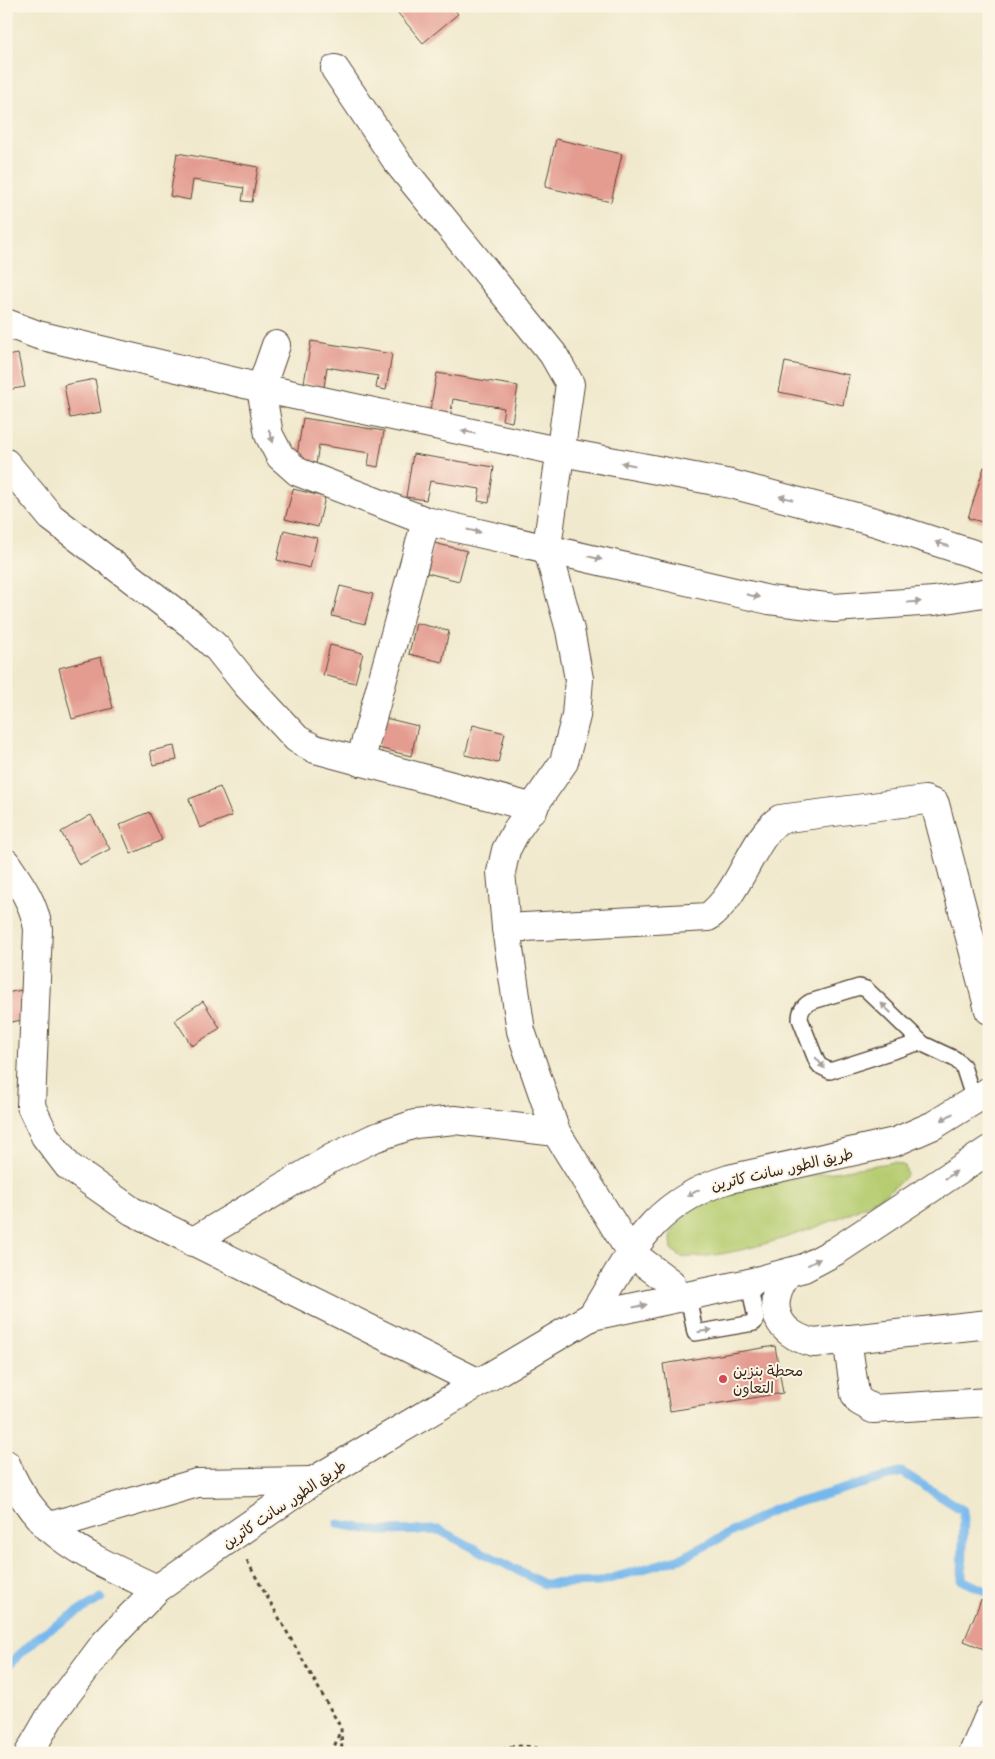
<svg xmlns="http://www.w3.org/2000/svg" width="995" height="1759" font-family="Delius,'Playpen Sans Arabic',sans-serif">
<style>
.green{fill:#b5cc70;stroke:#787b47}
.lines{fill:none;stroke-linecap:round;stroke-linejoin:round}
.stream{stroke:#77b8ec;stroke-width:9}
.building{fill:#e49b90}
.service-casing{stroke:#564738;stroke-width:18}
.minor-casing{stroke:#564738;stroke-width:30}
.path{stroke:#564738;stroke-width:3;stroke-dasharray:4 4;stroke-linecap:butt}
.service{stroke:#fff;stroke-width:15}
.minor{stroke:#fff;stroke-width:28}
.oneway{fill:#a79f9a}
.poi-dot{fill:#d1495b;stroke:#fcf5e5;stroke-width:2}
.labels{text-anchor:middle;dominant-baseline:central;stroke-width:4;stroke-linejoin:round;paint-order:stroke}
.street-label{font-size:15px;fill:#3b2a1e;stroke:#fcf5e5}
.poi-label{font-size:15px;fill:#3b2a1e;stroke:#fcf5e5;text-anchor:start}
</style>
<rect width="100%" height="100%" fill="#fcf5e5"/>
<filter id="ink" filterUnits="userSpaceOnUse"><feTurbulence type="fractalNoise" baseFrequency=".02" numOctaves="2"/><feDisplacementMap in="SourceGraphic" scale="10" xChannelSelector="R" yChannelSelector="G"/><feConvolveMatrix kernelMatrix="1 2 1 2 8 2 1 2 1" color-interpolation-filters="sRGB"/></filter>
<filter id="wash" filterUnits="userSpaceOnUse"><feTurbulence type="fractalNoise" baseFrequency=".0096" numOctaves="4" result="noise"/><feDisplacementMap in="SourceGraphic" scale="20" xChannelSelector="R" yChannelSelector="G"/><feGaussianBlur stdDeviation="1.12" result="paint"/><feColorMatrix in="noise" values="0 0 0 0 0 0 0 0 0 0 0 0 0 0 0 0 0 1.4 0 .05"/><feComposite in="paint" operator="in"/></filter>
<g filter="url(#wash)">
<rect width="100%" height="100%" fill="#f0e9cd"/>
<!-- green -->
<path class="green" d="M894,1162L905,1166L907,1174C881,1213 729,1262 682,1257L672,1250L671,1238L673,1231L687,1212L732,1189Z"/>
<g class="lines">
<!-- stream -->
<g class="stream">
<path d="M338,1524L378,1531L439,1530L544,1584L599,1582L684,1557L775,1509L902,1472L964,1511L962,1580L989,1593"/>
<path d="M6,1667L43,1633L101,1598"/>
</g>
</g>
<g id="blocks">
<!-- building -->
<g class="building">
<path d="M392,6H451L458,14L423,43Z"/>
<path d="M556,139L622,154L611,202L545,187Z"/>
<path d="M177,153L258,167L252,202L242,201L244,188L193,180L190,200L170,196Z"/>
<path d="M311,341L392,354L386,390L376,388L378,376L327,367L324,387L304,383Z"/>
<path d="M18,354L25,387L6,390V356Z"/>
<path d="M785,362L849,375L843,405L779,392Z"/>
<path d="M437,373L518,386L512,422L502,420L504,408L453,399L450,419L429,415Z"/>
<path d="M95,379L101,412L70,418L64,385Z"/>
<path d="M303,418L384,431L378,467L368,465L370,453L319,445L316,464L296,461Z"/>
<path d="M413,454L494,467L489,503L478,501L480,489L430,481L426,500L406,497Z"/>
<path d="M984,467L989,469V524L968,518Z"/>
<path d="M293,489L325,497L318,527L285,519Z"/>
<path d="M284,530L317,538L310,568L277,560Z"/>
<path d="M434,543L467,551L459,581L427,573Z"/>
<path d="M340,586L373,594L365,624L332,616Z"/>
<path d="M416,623L449,631L442,662L409,654Z"/>
<path d="M330,645L363,653L355,683L323,675Z"/>
<path d="M101,657L113,708L72,719L59,668Z"/>
<path d="M385,718L418,726L411,756L378,748Z"/>
<path d="M473,725L505,733L498,763L465,755Z"/>
<path d="M174,746L177,760L153,765L150,751Z"/>
<path d="M220,787L232,816L200,828L189,799Z"/>
<path d="M149,812L162,840L131,854L119,825Z"/>
<path d="M91,815L110,849L79,865L61,832Z"/>
<path d="M27,989L33,1018L6,1023V993Z"/>
<path d="M203,1001L220,1028L192,1046L175,1020Z"/>
<path d="M775,1346L783,1393L670,1411L663,1364Z"/>
<path d="M981,1600L989,1604V1651L964,1641Z"/>
</g>
</g>
</g>
<g filter="url(#ink)">
<use href="#blocks" fill-opacity="0" stroke="#564738" stroke-width="1"/>
<g class="lines">
<!-- service casing -->
<g class="service-casing">
<g id="service">
<path d="M921,1042L830,1071L820,1066L817,1062L800,1019C800,1011 803,1006 810,1002L859,987L866,989L923,1044L955,1059L963,1066L974,1100"/>
<path d="M688,1295L695,1333L754,1323L756,1319L749,1283"/>
</g>
</g>
<!-- minor casing -->
<g class="minor-casing">
<g id="minor">
<path d="M335,69L398,163L553,354L570,384L547,547L570,630L579,679L576,716L564,762L516,831L506,850L501,872L506,928L521,1031L556,1132L631,1253L671,1283"/>
<path d="M6,323L38,335L261,388L562,452L731,484L875,522L989,559"/>
<path d="M276,345L261,388L269,435L280,456L298,472L426,521L769,600L834,608L934,601L989,592"/>
<path d="M6,463L51,517L192,625L218,649L246,684L297,739L315,749L534,808"/>
<path d="M360,762L426,521"/>
<path d="M6,863C21,885 34,903 38,929L31,1106L45,1136L68,1166L132,1211L479,1383"/>
<path d="M506,928L708,917C741,893 751,839 780,819L925,800L935,804L989,1010"/>
<path d="M192,1242L332,1158L374,1138L415,1124L455,1120L556,1132"/>
<path d="M787,1274C764,1306 777,1334 814,1343L989,1324"/>
<path d="M592,1316C632,1251 651,1203 729,1179L895,1142L934,1125L989,1091"/>
<path d="M847,1339L855,1394L859,1401L873,1409L989,1402"/>
<path d="M6,1464C36,1538 90,1557 157,1589"/>
<path d="M47,1527L197,1483L313,1481"/>
<path d="M29,1753L51,1715L105,1643L157,1589L313,1481L592,1316L749,1283L804,1268L836,1251L989,1150"/>
<path d="M973,1753L989,1716"/>
</g>
</g>
<!-- path -->
<g class="path">
<path d="M247,1561L341,1728L342,1753"/>
<path d="M332,1753L340,1731"/>
<path d="M495,1753C511,1744 525,1745 543,1749"/>
</g>
<!-- service -->
<use href="#service" class="service"/>
<!-- minor -->
<use href="#minor" class="minor"/>
</g>
<!-- one-way arrows -->
<defs><path id="oneway-solid" d="M-6-.8H1V-3.2L6.5 0L1 3.2V.8H-6Z" transform="scale(1.25)"/></defs>
<g class="oneway">
<use href="#oneway-solid" transform="translate(468 432) rotate(-168)"/>
<use href="#oneway-solid" transform="translate(271 436) rotate(71)"/>
<use href="#oneway-solid" transform="translate(628 464) rotate(-169)"/>
<use href="#oneway-solid" transform="translate(786 498) rotate(-166)"/>
<use href="#oneway-solid" transform="translate(474 531) rotate(12)"/>
<use href="#oneway-solid" transform="translate(942 544) rotate(-162)"/>
<use href="#oneway-solid" transform="translate(595 558) rotate(13)"/>
<use href="#oneway-solid" transform="translate(753 596) rotate(13)"/>
<use href="#oneway-solid" transform="translate(914 602) rotate(-4)"/>
<use href="#oneway-solid" transform="translate(886 1008) rotate(-135)"/>
<use href="#oneway-solid" transform="translate(820 1063) rotate(51)"/>
<use href="#oneway-solid" transform="translate(947 1117) rotate(149)"/>
<use href="#oneway-solid" transform="translate(951 1175) rotate(-34)"/>
<use href="#oneway-solid" transform="translate(693 1193) rotate(152)"/>
<use href="#oneway-solid" transform="translate(814 1262) rotate(-27)"/>
<use href="#oneway-solid" transform="translate(640 1306) rotate(-12)"/>
<use href="#oneway-solid" transform="translate(705 1331) rotate(-10)"/>
</g>
</g>
<!-- markers -->
<circle class="poi-dot" cx="723" cy="1379" r="5"/>
<g class="labels">
<!-- street labels -->
<g class="street-label">
<text transform="translate(782 1169) rotate(-13)">طريق الطور, سانت كاترين</text>
<text transform="translate(284 1504) rotate(-34)">طريق الطور, سانت كاترين</text>
</g>
<!-- poi labels -->
<g class="poi-label">
<text x="733" y="1370">محطة بنزين<tspan x="733" dy="17">التعاون</tspan></text>
</g>
</g>
<!-- margin -->
<rect width="995" height="1759" fill="none" stroke="#fcf5e5" stroke-width="25"/>
</svg>
